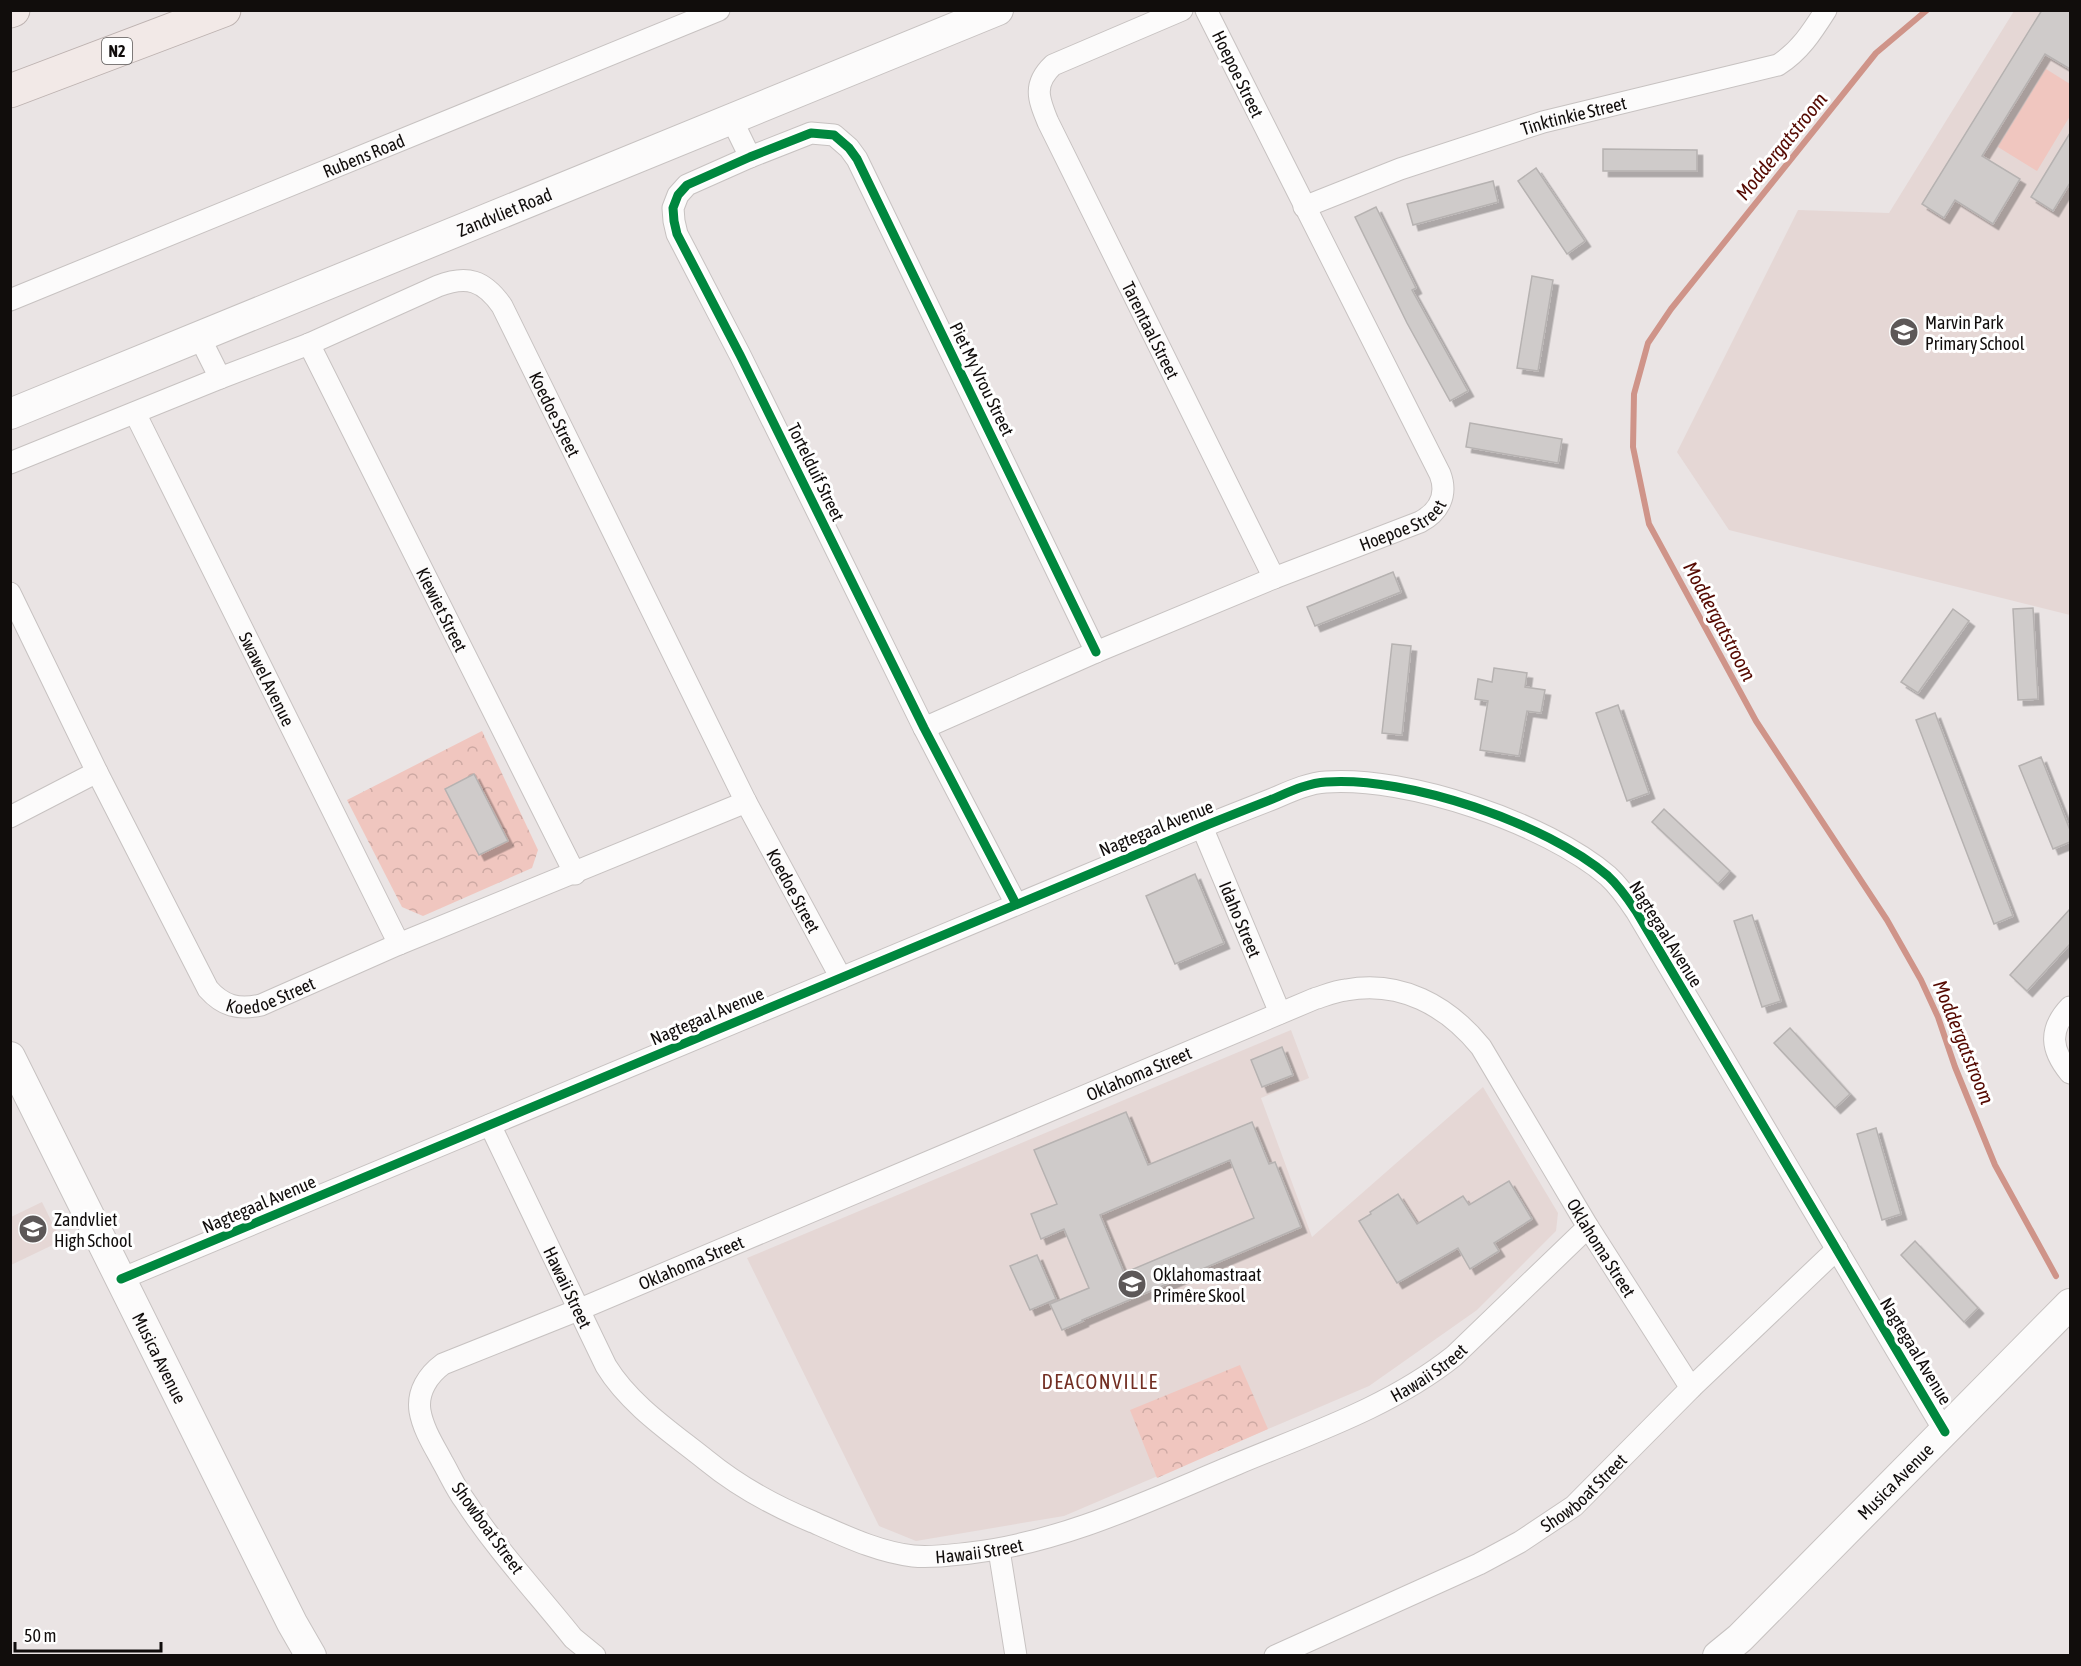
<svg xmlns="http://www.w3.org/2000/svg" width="2081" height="1666" font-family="'Asap Condensed',sans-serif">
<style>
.built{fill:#e5d7d5}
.forest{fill:url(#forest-crowns)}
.pitch{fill:#f0c6bf}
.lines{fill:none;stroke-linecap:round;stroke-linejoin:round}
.stream{stroke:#cf9489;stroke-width:6}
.building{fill:#cfcbca;stroke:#b6b2b1;stroke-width:1.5;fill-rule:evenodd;filter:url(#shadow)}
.street-casing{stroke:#c7c2c1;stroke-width:23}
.secondary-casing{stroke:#c7c2c1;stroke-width:32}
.highway-casing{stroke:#bdb2b0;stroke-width:35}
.street{stroke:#fcfbfb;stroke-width:21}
.secondary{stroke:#fcfbfb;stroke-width:30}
.highway{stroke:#f2e9e7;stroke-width:33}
.cycleway-casing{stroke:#fff;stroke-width:13}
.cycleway{stroke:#00873e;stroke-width:9}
.labels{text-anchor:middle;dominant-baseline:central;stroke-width:6;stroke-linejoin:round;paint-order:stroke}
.shield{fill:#fff;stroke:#585655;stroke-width:1.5}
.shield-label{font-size:16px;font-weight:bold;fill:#110d0c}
.street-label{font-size:18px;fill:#110d0c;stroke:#fff}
.poi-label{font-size:18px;fill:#110d0c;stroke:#fff;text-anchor:start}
.water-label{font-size:20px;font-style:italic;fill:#550901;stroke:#fff}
.neighbourhood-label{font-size:20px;letter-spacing:1.5px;fill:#722e22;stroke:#fff}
</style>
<defs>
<pattern id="forest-crowns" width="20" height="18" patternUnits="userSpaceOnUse" patternTransform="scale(1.5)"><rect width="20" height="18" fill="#f0c6bf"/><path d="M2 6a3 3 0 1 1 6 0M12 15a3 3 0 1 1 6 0" fill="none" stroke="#cda9a3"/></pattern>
<filter id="shadow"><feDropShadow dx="5.5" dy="5.5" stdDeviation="0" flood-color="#0004"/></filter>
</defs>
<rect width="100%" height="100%" fill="#eae4e4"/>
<!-- built -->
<g class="built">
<path d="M2014,11H2070V615L1729,530L1677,452L1798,210L1889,213Z"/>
<path d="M1291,1030L1309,1078L1261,1098L1312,1237L1483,1087L1558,1213L1556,1231L1477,1310L1369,1386L1064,1516L916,1541L879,1526L747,1258Z"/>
<path d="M42,1202L61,1241L11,1265V1217Z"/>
</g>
<!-- forest -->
<g class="forest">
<path d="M482,731L538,850L532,868L423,916L402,907L347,800Z"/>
<path d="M1240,1365L1268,1429L1157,1478L1130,1410Z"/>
</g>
<!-- pitch -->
<path class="pitch" d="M2046,69L2070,84V116L2037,171L1998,147Z"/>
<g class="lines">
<!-- stream -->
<path class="stream" d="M1927,10L1876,53L1671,309L1648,343L1634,394L1633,447L1649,524L1756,721L1887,920L1921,980L1938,1017L1955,1067L1995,1165L2056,1276"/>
</g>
<!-- building -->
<g class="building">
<path d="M2042,10H2070V69L2045,54L1982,156L2020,179L1993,224L1955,200L1944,218L1922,204Z"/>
<path d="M2070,133V183L2053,211L2031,197Z"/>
<path d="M1603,149L1697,150V171H1603Z"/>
<path d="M1536,168L1585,241L1567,254L1518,181Z"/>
<path d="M1493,181L1498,202L1413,225L1407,204Z"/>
<path d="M1376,207L1416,288L1412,290L1468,391L1450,401L1407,323L1355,217Z"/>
<path d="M1532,276L1553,280L1538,371L1517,368Z"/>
<path d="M1470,423L1562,439L1558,463L1466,447Z"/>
<path d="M1393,572L1401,592L1315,626L1307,607Z"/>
<path d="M2033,608L2038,699L2018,700L2013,609Z"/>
<path d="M1953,609L1969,621L1918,693L1901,682Z"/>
<path d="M1392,644L1411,646L1402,735L1382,733Z"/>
<path d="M1494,668L1527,673L1525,687L1545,690L1541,713L1527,711L1519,756L1480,750L1488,701L1475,699L1478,679L1492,682Z"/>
<path d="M1618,705L1649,793L1627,801L1596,713Z"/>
<path d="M1935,713L2013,916L1994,924L1916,720Z"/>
<path d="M2041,757L2070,830V842L2053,849L2019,766Z"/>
<path d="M474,774L508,841L479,855L445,789Z"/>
<path d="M1664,809L1730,871L1718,884L1652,822Z"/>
<path d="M1195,874L1224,943L1175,964L1146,896Z"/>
<path d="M2070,909V944L2027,991L2010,975Z"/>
<path d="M1752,915L1781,1001L1762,1007L1734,921Z"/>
<path d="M1790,1028L1850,1094L1835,1108L1774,1043Z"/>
<path d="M1282,1047L1293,1075L1262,1087L1251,1060Z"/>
<path d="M1126,1112L1148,1165L1252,1122L1269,1164L1275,1162L1301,1227L1082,1320L1083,1321L1062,1330L1050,1304L1089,1288L1064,1229L1041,1239L1031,1214L1057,1204L1034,1150ZM1230,1160L1254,1218L1124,1273L1100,1215Z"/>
<path d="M1876,1128L1901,1214L1882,1220L1857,1134Z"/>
<path d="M1509,1181L1532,1219L1494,1243L1499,1251L1470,1269L1458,1248L1397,1283L1359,1221L1371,1214L1370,1212L1398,1194L1417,1224L1463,1196L1469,1205Z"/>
<path d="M1915,1241L1978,1308L1964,1322L1901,1255Z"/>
<path d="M1037,1255L1056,1299L1030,1310L1010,1266Z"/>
</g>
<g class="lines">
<!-- street casing -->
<g class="street-casing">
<g id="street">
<path id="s1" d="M1182,10L1053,65C1033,84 1038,98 1048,122L1274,578"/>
<path d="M732,120L750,157"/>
<path id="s2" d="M1304,207L1400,169L1543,122L1778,65C1800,51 1812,32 1826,10"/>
<path id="s3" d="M10,300L719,10"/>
<path d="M199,336L220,378"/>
<path id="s4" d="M309,344L575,874"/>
<path id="s5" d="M135,413L399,944"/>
<path id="s6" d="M10,463L220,378L309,344L438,286C467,275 484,280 502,306L746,802L841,978"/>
<path id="s7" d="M10,593L97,772L208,989C223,1006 238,1010 261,1005L399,944L746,802"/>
<path id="s8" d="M924,728L1096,652L1274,578L1420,522C1439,512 1448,495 1440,474L1206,10"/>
<path d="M10,817L97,772"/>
<path id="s9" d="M1202,827L1280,1013"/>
<path d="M1016,904L924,728L740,355L677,234L674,221L673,208L678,195L687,185L750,157L811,133L834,135L849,148L857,159L1096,652"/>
<path d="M2070,1007C2048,1030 2051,1050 2070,1073"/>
<path id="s10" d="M490,1125L606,1366C630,1405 671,1432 706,1460C739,1487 774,1506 813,1522C845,1536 878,1552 913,1556C932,1558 951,1555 970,1553C1064,1542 1150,1500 1237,1464C1311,1433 1390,1407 1454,1356L1588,1227"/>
<path d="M121,1279L1202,827C1224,818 1247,809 1270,800C1287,793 1307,783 1326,782C1407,776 1546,823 1608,876C1619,886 1628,899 1636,911L1945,1432"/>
<path d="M999,1550L1016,1656"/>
<path id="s11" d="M595,1656L573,1638C537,1593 497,1550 465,1501C456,1489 450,1475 442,1461C434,1446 423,1429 420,1411C417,1392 428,1375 443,1364L578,1310L1314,999C1324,996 1335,991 1346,990C1400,980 1447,1005 1481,1047L1588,1227L1691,1388"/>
<path id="s12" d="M1275,1656L1479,1564L1520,1542L1574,1506L1691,1388L1837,1249"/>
</g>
</g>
<!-- secondary casing -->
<g class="secondary-casing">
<g id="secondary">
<path id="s13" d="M10,414L998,10"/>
<path id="s14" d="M10,1057L266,1571L292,1623L311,1656"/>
<path id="s15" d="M1718,1656L1740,1638L2070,1304"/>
</g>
</g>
<!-- highway casing -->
<g class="highway-casing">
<g id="highway">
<path d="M10,11L13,10"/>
<path d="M10,91L224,10"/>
</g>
</g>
<!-- street -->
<use href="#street" class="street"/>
<!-- secondary -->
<use href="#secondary" class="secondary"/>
<!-- highway -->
<use href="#highway" class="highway"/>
<!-- cycleway casing -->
<g class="cycleway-casing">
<g id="cycleway">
<path d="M1016,904L924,728L740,355L677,234L674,221L673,208L678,195L687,185L750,157L811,133L834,135L849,148L857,159L1096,652"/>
<path d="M121,1279L1202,827C1224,818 1247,809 1270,800C1287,793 1307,783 1326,782C1407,776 1546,823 1608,876C1619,886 1628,899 1636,911L1945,1432"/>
</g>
</g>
<!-- cycleway -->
<use href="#cycleway" class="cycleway"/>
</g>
<!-- icons -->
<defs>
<g id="school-disc" transform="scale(1.5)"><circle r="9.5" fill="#5d5858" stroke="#fff"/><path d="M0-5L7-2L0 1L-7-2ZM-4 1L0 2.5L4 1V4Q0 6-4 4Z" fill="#fff"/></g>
</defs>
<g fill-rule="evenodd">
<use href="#school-disc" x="1904" y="332"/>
<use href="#school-disc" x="33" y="1229"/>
<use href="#school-disc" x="1132" y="1284"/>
</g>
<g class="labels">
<!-- shield labels -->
<rect class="shield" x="102" y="38" width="30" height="26" rx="4.5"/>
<g class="shield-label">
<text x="117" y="51">N2</text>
</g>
<!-- street labels -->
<g class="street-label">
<text transform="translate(1238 74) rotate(64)">Hoepoe Street</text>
<text stroke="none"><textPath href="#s2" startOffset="285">Tinktinkie Street</textPath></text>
<text stroke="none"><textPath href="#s3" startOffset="382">Rubens Road</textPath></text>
<text stroke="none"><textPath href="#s13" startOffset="534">Zandvliet Road</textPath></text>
<text stroke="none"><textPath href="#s1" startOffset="435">Tarentaal Street</textPath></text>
<text transform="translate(982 379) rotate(64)">Piet My Vrou Street</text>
<text stroke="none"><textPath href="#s6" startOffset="658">Koedoe Street</textPath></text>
<text transform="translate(816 472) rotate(64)">Tortelduif Street</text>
<text stroke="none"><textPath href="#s8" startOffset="520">Hoepoe Street</textPath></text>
<text stroke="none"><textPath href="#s4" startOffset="297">Kiewiet Street</textPath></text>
<text stroke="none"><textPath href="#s5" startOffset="297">Swawel Avenue</textPath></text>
<text transform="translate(1156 828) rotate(-22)">Nagtegaal Avenue</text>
<text stroke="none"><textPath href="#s6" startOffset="1191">Koedoe Street</textPath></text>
<text stroke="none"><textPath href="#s9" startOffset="100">Idaho Street</textPath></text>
<text transform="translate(1666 934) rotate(58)">Nagtegaal Avenue</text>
<text stroke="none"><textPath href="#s7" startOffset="513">Koedoe Street</textPath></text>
<text transform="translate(707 1016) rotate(-23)">Nagtegaal Avenue</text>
<text stroke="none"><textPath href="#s11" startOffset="1113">Oklahoma Street</textPath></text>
<text transform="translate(259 1204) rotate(-23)">Nagtegaal Avenue</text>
<text stroke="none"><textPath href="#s11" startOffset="1725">Oklahoma Street</textPath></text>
<text stroke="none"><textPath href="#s11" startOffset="627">Oklahoma Street</textPath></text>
<text stroke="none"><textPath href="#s10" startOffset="180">Hawaii Street</textPath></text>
<text transform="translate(1916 1351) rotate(59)">Nagtegaal Avenue</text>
<text stroke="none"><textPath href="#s14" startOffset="336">Musica Avenue</textPath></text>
<text stroke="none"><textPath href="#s10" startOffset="1188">Hawaii Street</textPath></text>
<text stroke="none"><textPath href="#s15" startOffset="249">Musica Avenue</textPath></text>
<text stroke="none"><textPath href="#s12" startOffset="351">Showboat Street</textPath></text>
<text transform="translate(488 1528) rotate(54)">Showboat Street</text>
<text stroke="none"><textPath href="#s10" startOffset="702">Hawaii Street</textPath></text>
</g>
<!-- poi labels -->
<g class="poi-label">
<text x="1925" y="322">Marvin Park<tspan x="1925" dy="21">Primary School</tspan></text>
<text x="54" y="1219">Zandvliet<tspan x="54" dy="21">High School</tspan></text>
<text x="1153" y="1274">Oklahomastraat<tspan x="1153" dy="21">Primêre Skool</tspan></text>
</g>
<!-- water labels -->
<g class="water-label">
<text transform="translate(1781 146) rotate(-51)">Moddergatstroom</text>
<text transform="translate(1720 621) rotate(62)">Moddergatstroom</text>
<text transform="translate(1964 1042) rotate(68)">Moddergatstroom</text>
</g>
<!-- neighbourhood labels -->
<g class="neighbourhood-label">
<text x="1100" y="1381">DEACONVILLE</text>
</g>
</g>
<!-- border -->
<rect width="2081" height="1666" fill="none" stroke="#110d0c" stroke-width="24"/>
<!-- scale -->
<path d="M15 1642v9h146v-9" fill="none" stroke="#110d0c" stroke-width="3"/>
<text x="24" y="1642" font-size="18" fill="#110d0c" stroke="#ffffff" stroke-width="4.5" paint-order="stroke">50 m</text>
</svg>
